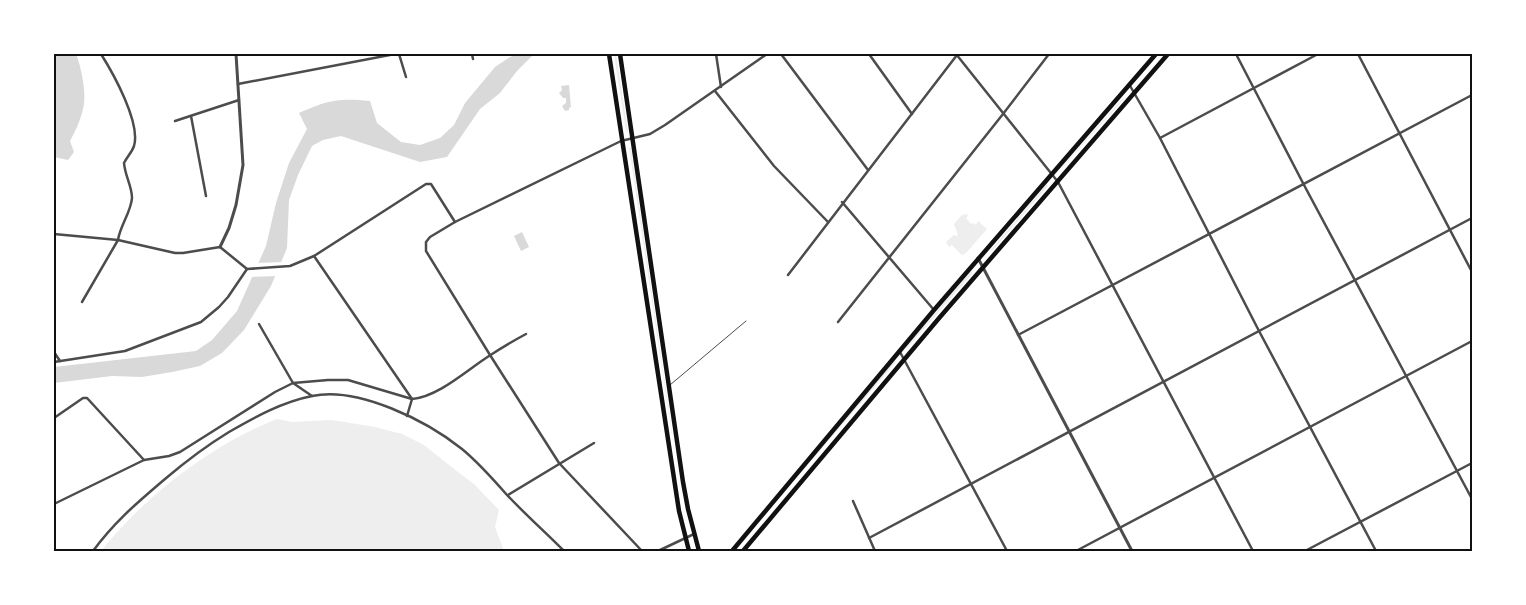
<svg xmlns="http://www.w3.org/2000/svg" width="1526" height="605" font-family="'Roboto Condensed',sans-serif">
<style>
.green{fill:#eee}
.water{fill:#d9d9d9}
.pier{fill:#fff}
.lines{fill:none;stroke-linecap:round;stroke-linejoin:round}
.service{stroke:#4c4c4c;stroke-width:1}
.minor{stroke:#4c4c4c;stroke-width:2.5}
.tertiary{stroke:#4c4c4c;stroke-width:3}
.primary{stroke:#111;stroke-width:4.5}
.neatline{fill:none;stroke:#111;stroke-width:2}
</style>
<rect width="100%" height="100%" fill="#fff"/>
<!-- green -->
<g class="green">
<path d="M614,54H616L628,132L626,131Z"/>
<path d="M1123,98L1124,99L1062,168V167Z"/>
<path d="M629,148H631L686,529Z"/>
<path d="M1047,184L1048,186L992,251H990Z"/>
<path d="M967,214L968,216L966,218L971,224L973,223L976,225L978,221L987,229L966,253L962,255L952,245L949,247L946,242L954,235L956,236L958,235L954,224L962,215Z"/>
<path d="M971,271L973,273L907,348L906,347Z"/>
<path d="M895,360L896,362L811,461V459Z"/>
<path d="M277,419L292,422L332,420L375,427L402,434L424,445L458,472L474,484L499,510L495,527L504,551H101C145,496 211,445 277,419Z"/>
</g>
<!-- water -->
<g class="water">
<path d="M54,54H76C81,66 86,91 84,104C82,117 76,130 70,141L74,152L68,160L54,157Z"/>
<path d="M520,54H534L517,71L500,93L480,109L447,157L420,162L341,136L323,140L312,146L298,175L289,200L287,248L271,286L244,330L222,353L200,366L172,372L142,377L112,376L54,383V367L196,351L212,340L237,311L266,246L276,203L289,163L307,129L299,113C329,100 337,98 370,101L377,123L401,142L420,145L440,138L454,125L465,103L495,67L510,57Z"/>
<path d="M569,85L571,107L569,108V110L565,111L562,106L566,103V98H563L559,93L562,90L561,86Z"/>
<path d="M522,232L529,247L521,251L514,236Z"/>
</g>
<!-- pier -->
<path class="pier" d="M284,262L278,276L250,277L256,263Z"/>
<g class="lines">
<!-- service -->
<path class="service" d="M670,385L746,321"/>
<!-- minor -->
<g class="minor">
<path d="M399,54L406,77"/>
<path d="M472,54L473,59"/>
<path d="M716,54L721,87"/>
<path d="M781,54L868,170"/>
<path d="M869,54L912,114"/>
<path d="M956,54L1058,182L1253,551"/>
<path d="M1236,54L1304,185L1472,499"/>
<path d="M1358,54L1472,272"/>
<path d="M238,84L395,54"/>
<path d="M1129,84L1160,138L1259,331L1376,551"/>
<path d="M715,91L774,166L828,222"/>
<path d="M191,116L206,196"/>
<path d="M175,121L239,100"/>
<path d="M1160,138L1318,54"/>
<path d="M842,202L934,310"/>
<path d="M54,234L118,240L175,253H183L220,247L247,269"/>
<path d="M314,256L412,399"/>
<path d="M788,275L957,55"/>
<path d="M82,302L118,240C120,226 131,212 132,198C132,186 125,176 124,163C127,157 132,152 134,146C141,123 113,73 101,54"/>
<path d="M838,322L1003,114L1049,54"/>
<path d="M259,324L293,383L312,396"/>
<path d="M1018,335L1472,95"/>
<path d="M54,352L60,361"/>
<path d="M900,352L1007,551"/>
<path d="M54,362L125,351L201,322L219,307L228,297L247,269L290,266L314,256L426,184H431L455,222"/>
<path d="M407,416L412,399"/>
<path d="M54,418L83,398H87L144,460"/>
<path d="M508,495L594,443"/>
<path d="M853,501L875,551"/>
<path d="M54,504L144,460L169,456L180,452L275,392L293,383L328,380H348L412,399C438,397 467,370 489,356C501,348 513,341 526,334"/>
<path d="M869,538L1472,218"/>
<path d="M93,551C115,521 137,503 165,479C185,462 206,446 229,432C255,417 282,402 312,396C358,386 427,421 462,449C479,463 493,479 507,495C525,514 545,532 564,551"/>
<path d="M642,551L559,463L490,355L426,251V242L430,237L455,222L621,141L650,134L665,125L767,54"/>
<path d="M658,551L694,534"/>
<path d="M1076,551L1472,341"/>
<path d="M1305,551L1472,463"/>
</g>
<!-- tertiary -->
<g class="tertiary">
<path d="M220,247L229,228L236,205L243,165L236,54"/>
<path d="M978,258L1132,551"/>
</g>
<!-- primary -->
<g class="primary">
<path d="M609,54L679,511L689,551"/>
<path d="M620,54L683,482L688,509L699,551"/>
<path d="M732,551L934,310L1156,54"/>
<path d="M743,551L940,317L1168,54"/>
</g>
</g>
<!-- border -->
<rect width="1526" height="605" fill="none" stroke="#ffffff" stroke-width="110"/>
<rect x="55" y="55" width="1416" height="495" class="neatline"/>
</svg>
